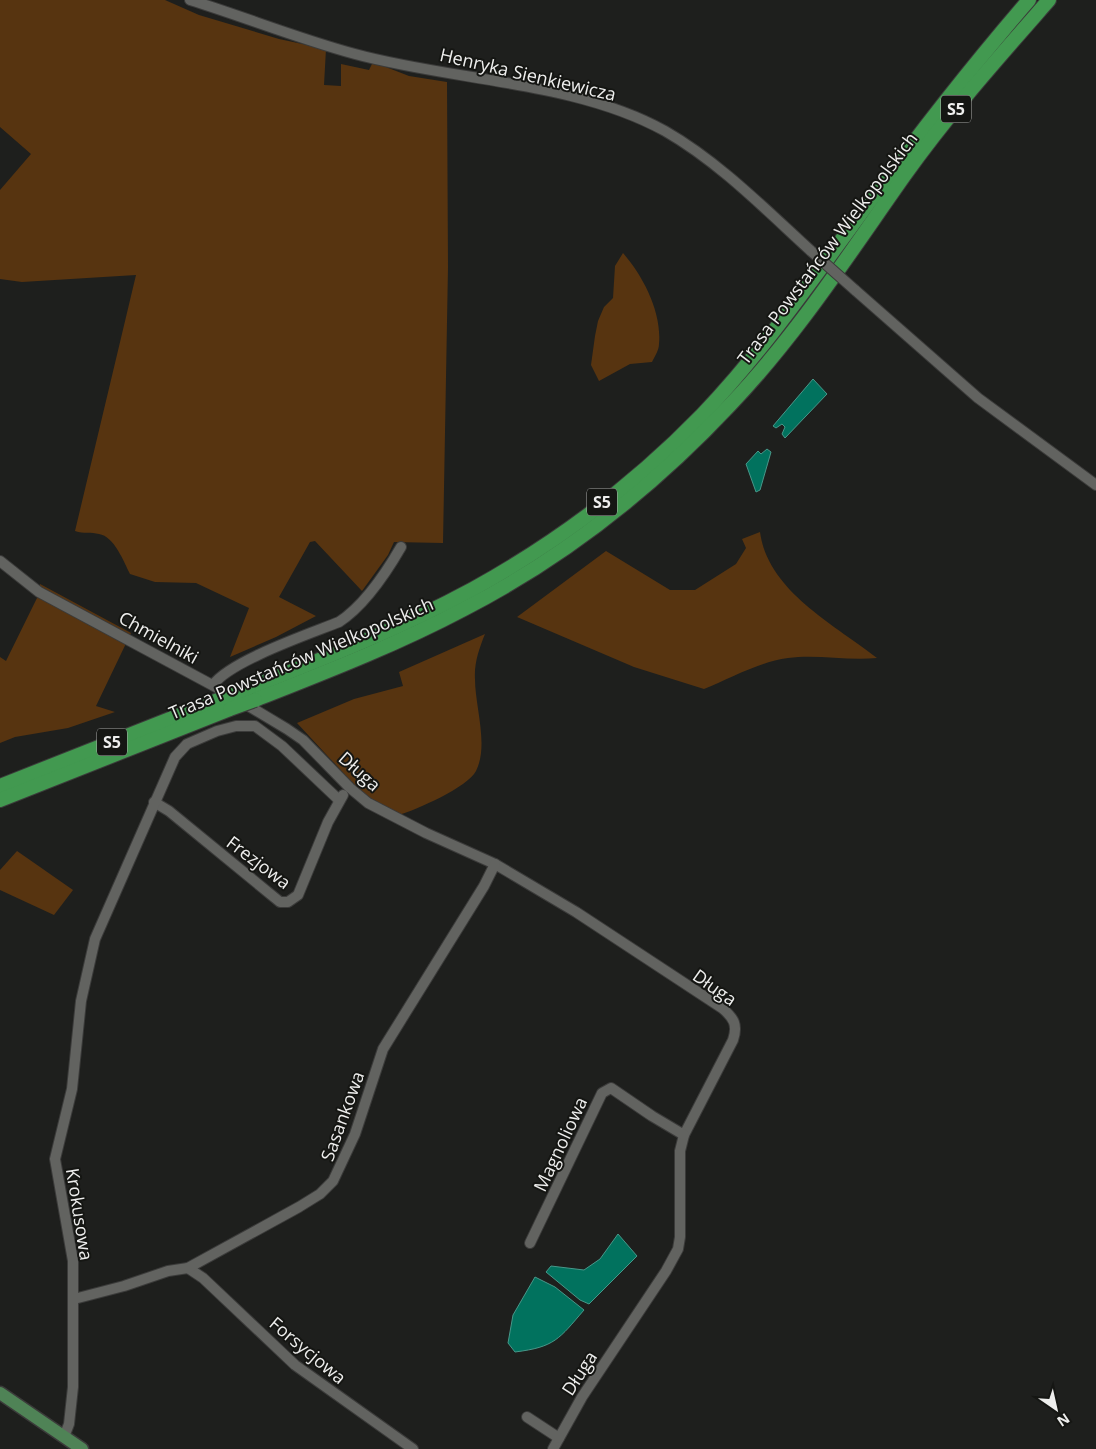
<svg xmlns="http://www.w3.org/2000/svg" width="1096" height="1449" font-family="'Open Sans',sans-serif">
<style>
.green{fill:#573410}
.water{fill:#01725e;stroke:#489789}
.lines{fill:none;stroke-linecap:round;stroke-linejoin:round}
.minor-casing{stroke:#3b3b3a;stroke-width:12}
.major-casing{stroke:#3b3b3a;stroke-width:15}
.highway-casing{stroke:#3b3b3a;stroke-width:16}
.minor{stroke:#626360;stroke-width:10}
.major{stroke:#4f8356;stroke-width:12}
.highway{stroke:#429950;stroke-width:14}
.minor-bridge-casing{stroke:#3b3b3a;stroke-width:12;stroke-linecap:butt}
.highway-bridge-casing{stroke:#3b3b3a;stroke-width:16;stroke-linecap:butt}
.minor-bridge{stroke:#626360;stroke-width:10}
.highway-bridge{stroke:#429950;stroke-width:14}
.labels{text-anchor:middle;dominant-baseline:central;stroke-width:4;stroke-linejoin:round;paint-order:stroke}
.shield{fill:#151613;stroke:#adadac;stroke-width:1}
.shield-label{font-size:16px;font-weight:bold;fill:#eeeeed}
.street-label{font-size:18px;fill:#eeeeed;stroke:#151613}
</style>
<rect width="100%" height="100%" fill="#1e1f1d"/>
<!-- green -->
<g class="green">
<path d="M0,0H165L199,15L279,39L326,49L324,85L341,86V64L369,70L373,62L409,76L447,82L448,267L443,543L394,542L388,555L362,591L315,541L310,542L279,597L316,616L276,637L230,657L249,608L196,583L155,582L130,574C124,562 114,536 99,534C91,532 84,534 75,531L136,275L22,282L0,279V190L31,154L0,127Z"/>
<path d="M623,253C643,276 662,312 659,344C659,350 655,356 652,362L630,364L599,381L591,365L595,336L598,321L604,307L613,298L615,266Z"/>
<path d="M760,532C768,591 834,624 877,658C847,661 817,654 788,658C759,662 731,678 704,689L634,667L517,617L606,551L670,590H695L736,564L746,548L742,539Z"/>
<path d="M40,584L131,633L96,706L115,712L68,728L15,737L0,743V657L6,661L37,598Z"/>
<path d="M485,634C479,649 474,663 475,679C475,707 489,745 476,771C468,787 416,810 399,815L362,793L297,723L354,699L403,686L399,672Z"/>
<path d="M17,851L73,890L54,915L0,890V870Z"/>
</g>
<!-- water -->
<g class="water">
<path d="M813,379L827,394L785,438L782,434L785,427L782,424L776,428L773,426Z"/>
<path d="M767,449L771,452L760,490L756,492L746,464L758,451L761,454Z"/>
<path d="M618,1234L637,1256L589,1304L580,1300L546,1272L551,1266L584,1270L600,1259Z"/>
<path d="M535,1277L555,1287L584,1310C559,1339 555,1347 515,1352L508,1343L513,1315Z"/>
</g>
<g class="lines">
<!-- minor casing -->
<g class="minor-casing">
<g id="minor">
<path d="M190,0C245,17 299,39 355,54C453,81 575,81 665,131C719,162 765,209 811,251"/>
<path d="M855,290L978,398L1096,485"/>
<path d="M0,561L39,592L227,693L287,729L303,740L350,788L368,803L426,833L495,864L576,912L722,1008C734,1018 738,1025 733,1040L684,1135L680,1151V1237L678,1249L666,1271L582,1397L553,1449"/>
<path d="M213,685C230,661 309,634 339,622C365,605 386,573 401,547"/>
<path d="M154,802L169,811L280,902H288L298,895L328,822L343,795"/>
<path d="M530,1243L602,1093L611,1088L652,1116L684,1135"/>
<path d="M188,1268L203,1278L295,1365L413,1449"/>
<path d="M74,1299L124,1286L168,1271L188,1268L299,1207L320,1194L333,1181L355,1134L383,1049L484,886L495,864"/>
<path d="M527,1417L559,1438"/>
<path d="M64,1437L69,1424L73,1387V1261L55,1159L72,1089L81,1001L95,939L175,757L187,744L217,731L236,726H255L282,746L339,800"/>
</g>
</g>
<!-- major casing -->
<g class="major-casing">
<path id="major" d="M0,1393L82,1449"/>
</g>
<!-- highway casing -->
<g class="highway-casing">
<g id="highway">
<path d="M249,688C325,658 401,628 473,589C556,543 636,483 702,415C764,350 814,277 867,205C918,135 972,66 1029,0"/>
<path d="M255,700C326,672 396,645 464,609C563,558 654,486 730,405C796,336 849,254 904,176C948,114 999,57 1049,0"/>
<path d="M0,786L223,698"/>
<path d="M0,800L230,709"/>
</g>
</g>
<!-- minor -->
<use href="#minor" class="minor"/>
<!-- major -->
<use href="#major" class="major"/>
<!-- highway -->
<use href="#highway" class="highway"/>
<!-- minor-bridge casing -->
<g class="minor-bridge-casing">
<path id="minor-bridge" d="M811,251L855,290"/>
</g>
<!-- highway-bridge casing -->
<g class="highway-bridge-casing">
<g id="highway-bridge">
<path d="M223,698L249,688"/>
<path d="M230,709L255,700"/>
</g>
</g>
<!-- minor-bridge -->
<use href="#minor-bridge" class="minor-bridge"/>
<!-- highway-bridge -->
<use href="#highway-bridge" class="highway-bridge"/>
</g>
<g class="labels">
<!-- shield labels -->
<g class="shield">
<rect x="941" y="95.5" width="30" height="27" rx="4"/>
<rect x="587" y="488.5" width="30" height="27" rx="4"/>
<rect x="97" y="728.5" width="30" height="27" rx="4"/>
</g>
<g class="shield-label">
<text x="956" y="109">S5</text>
<text x="602" y="502">S5</text>
<text x="112" y="742">S5</text>
</g>
<!-- street labels -->
<g class="street-label">
<text transform="translate(528 74) rotate(13)">Henryka Sienkiewicza</text>
<text transform="translate(827 248) rotate(-53)">Trasa Powstańców Wielkopolskich</text>
<text transform="translate(159 637) rotate(29)">Chmielniki</text>
<text transform="translate(301 658) rotate(-23)">Trasa Powstańców Wielkopolskich</text>
<text transform="translate(360 771) rotate(42)">Długa</text>
<text transform="translate(259 862) rotate(37)">Frezjowa</text>
<text transform="translate(715 987) rotate(35)">Długa</text>
<text transform="translate(342 1116) rotate(-70)">Sasankowa</text>
<text transform="translate(560 1144) rotate(-65)">Magnoliowa</text>
<text transform="translate(80 1214) rotate(81)">Krokusowa</text>
<text transform="translate(308 1350) rotate(40)">Forsycjowa</text>
<text transform="translate(579 1373) rotate(-57)">Długa</text>
</g>
</g>
<!-- north arrow -->
<g transform="translate(1056 1409) rotate(146)" stroke="#151613" stroke-width="4" paint-order="stroke">
<path d="M0-4L9 19L0 12L-9 19Z" fill="#eeeeed"/>
<text y="-8" font-size="14" font-weight="bold" text-anchor="middle" fill="#eeeeed">N</text>
</g>
</svg>
